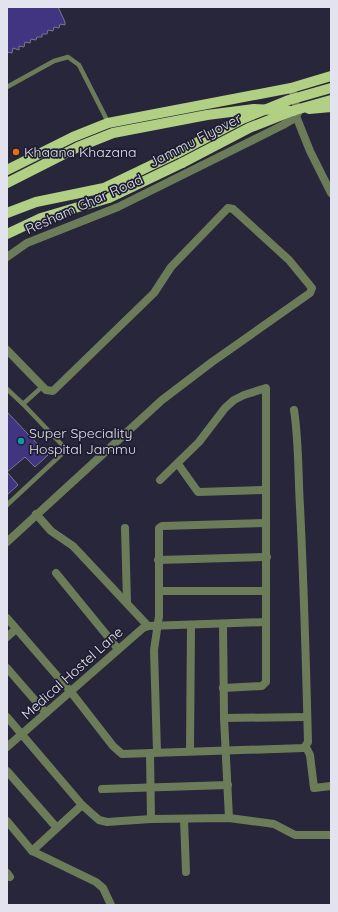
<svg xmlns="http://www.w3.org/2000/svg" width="338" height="912" font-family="Quicksand,sans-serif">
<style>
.building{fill:#413582;stroke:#78778f}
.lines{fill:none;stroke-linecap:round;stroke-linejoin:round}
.service{stroke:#6d7c58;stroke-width:4.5}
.minor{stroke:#6d7c58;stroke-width:8}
.tertiary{stroke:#6d7c58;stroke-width:8}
.primary{stroke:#b1d084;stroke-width:10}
.primary-bridge{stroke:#b1d084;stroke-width:10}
.food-dot{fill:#e8710a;stroke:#1e1c30;stroke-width:1.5}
.culture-dot{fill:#0f9aa8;stroke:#1e1c30;stroke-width:1.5}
.labels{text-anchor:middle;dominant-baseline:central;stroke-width:3.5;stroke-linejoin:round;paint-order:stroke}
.street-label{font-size:14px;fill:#e3e3f0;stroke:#1e1c30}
.poi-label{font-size:14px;fill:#e3e3f0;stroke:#1e1c30;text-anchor:start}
</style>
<rect width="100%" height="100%" fill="#27263a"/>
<!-- building -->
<g class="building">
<path d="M7,7H58L65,22V25L60,24L59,28L54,27L53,31L48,30L47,34H42V37H37L36,40L31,39L30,43L25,42L24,47L19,46V50L13,48L12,53L7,52Z"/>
<path d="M7,412L48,455L35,467L25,457L7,472L18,485L7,495Z"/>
</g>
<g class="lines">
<!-- service -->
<g class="service">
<path d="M7,87L54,61L68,57L79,65L108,122"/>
<path d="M7,389L23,404L43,386"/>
<path d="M7,505L65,451L64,447L23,404"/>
</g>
<!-- minor -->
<g class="minor">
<path d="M296,116L310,151L331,193"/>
<path d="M7,350L46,390L53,391L154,293L171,267L228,208L233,209L289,260L312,288L310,293L212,362L162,400L7,542"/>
<path d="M178,464L198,492L266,490"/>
<path d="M160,480L199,442L225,408L234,400L244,395L266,388V682L262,686L223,688"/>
<path d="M36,514L51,531L73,546L148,626"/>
<path d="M125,528L127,602"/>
<path d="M158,560L267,557"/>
<path d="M56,573L118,649"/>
<path d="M159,591H266"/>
<path d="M7,618L71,692L113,746L122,754L304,748L308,742C306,664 304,585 300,507C298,475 299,442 294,410"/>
<path d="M223,624L224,718L229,818"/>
<path d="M7,637L16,629"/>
<path d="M7,668L46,713"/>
<path d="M7,717L82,805L99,820L107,822L151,819L229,818L274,824L295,835H331"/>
<path d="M224,718L307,717"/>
<path d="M7,747L143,628L148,626L266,622"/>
<path d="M306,747L310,755L314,788L331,786"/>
<path d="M190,751L191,625"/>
<path d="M157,752L154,650L159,616V528L162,526L266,523"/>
<path d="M150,753L151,819"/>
<path d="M7,771L57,828"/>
<path d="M102,789L228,785"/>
<path d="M184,819L186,872"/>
<path d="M7,821L32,851L96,882L103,888L111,905"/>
<path d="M32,851L82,805"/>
<path d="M7,873L10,877"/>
</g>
<!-- tertiary -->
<path class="tertiary" d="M7,257L27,243L118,207L283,125L295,118L298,113L293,93"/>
<!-- primary -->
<g class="primary">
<path d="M309,109L331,107"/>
<path d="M7,170L73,137L108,123L291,88L331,76"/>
<path d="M7,183L78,147L113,133L207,115L254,109L293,111"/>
<path d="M7,213L36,202L104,188L177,153"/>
<path d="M7,234L41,218L109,198L182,163"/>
</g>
<!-- primary-bridge -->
<g class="primary-bridge">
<path d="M177,153L242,119L289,100L331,88"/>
<path d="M182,163L249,128L292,111L331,100"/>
</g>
</g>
<!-- markers -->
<circle class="food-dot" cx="16" cy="152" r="4"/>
<circle class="culture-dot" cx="21" cy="441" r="4"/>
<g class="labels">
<!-- street labels -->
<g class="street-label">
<text transform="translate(195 140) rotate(-27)">Jammu Flyover</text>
<text transform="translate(84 204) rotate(-24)">Resham Ghar Road</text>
<text transform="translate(72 673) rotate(-42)">Medical Hostel Lane</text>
</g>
<!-- poi labels -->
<g class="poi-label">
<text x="24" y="152">Khaana Khazana</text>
<text x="29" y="433">Super Speciality<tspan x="29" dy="16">Hospital Jammu</tspan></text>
</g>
</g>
<!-- border -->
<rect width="338" height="912" fill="none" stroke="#e3e3f0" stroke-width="16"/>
</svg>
